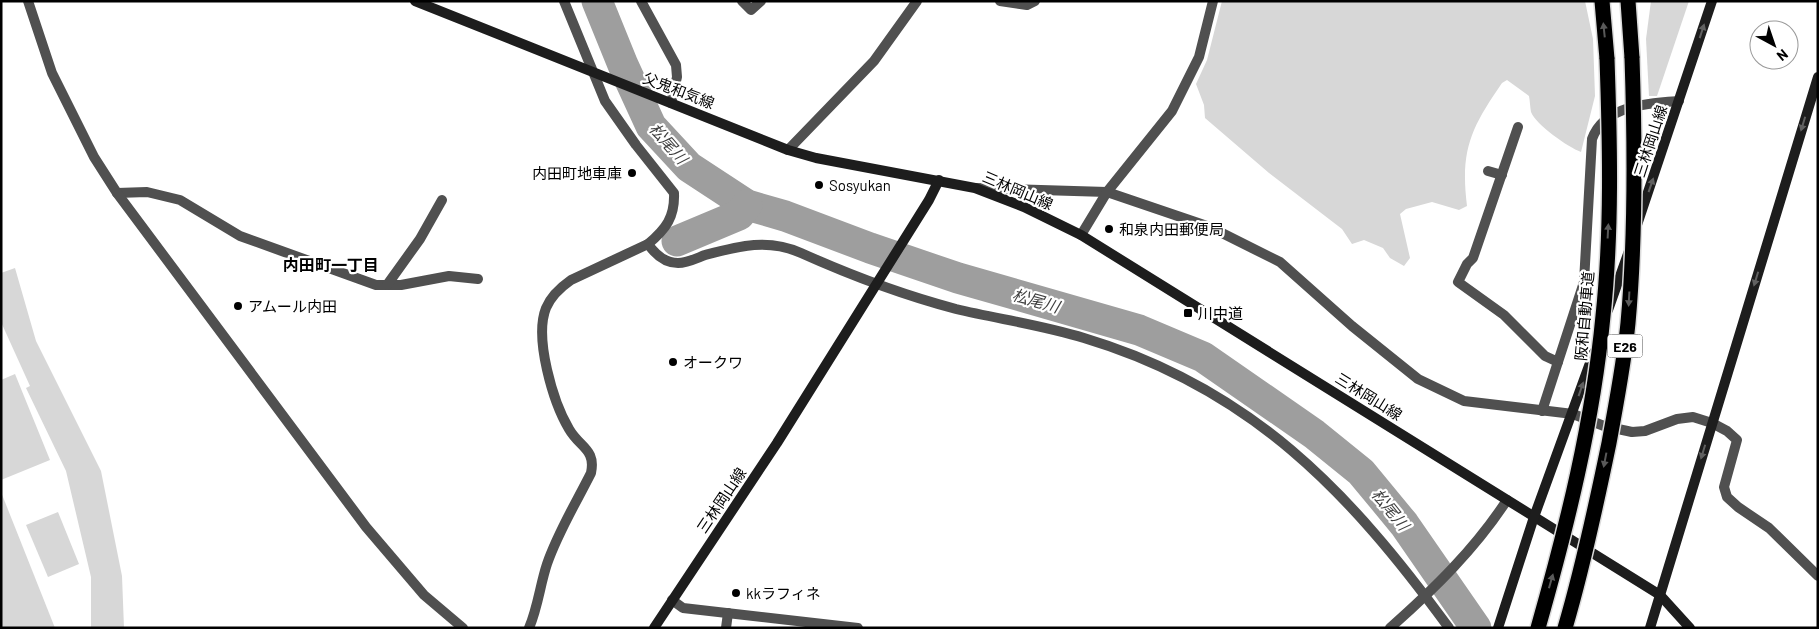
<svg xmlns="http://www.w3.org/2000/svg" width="1819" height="629" font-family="Barlow,'Noto Sans JP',sans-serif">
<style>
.green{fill:#d7d7d7}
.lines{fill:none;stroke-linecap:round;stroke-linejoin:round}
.river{stroke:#9e9e9e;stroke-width:31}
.motorway-casing{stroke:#dbdbdb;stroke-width:18}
.minor{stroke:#505050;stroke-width:10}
.tertiary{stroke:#505050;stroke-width:10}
.secondary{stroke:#1d1d1d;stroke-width:10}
.motorway{stroke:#000;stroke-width:15}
.motorway-bridge-casing{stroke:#dbdbdb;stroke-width:18;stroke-linecap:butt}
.motorway-bridge{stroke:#000;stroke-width:15}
.oneway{fill:#595959}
.oneway2{fill:#616161}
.poi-dot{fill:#000;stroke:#fff;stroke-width:2}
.labels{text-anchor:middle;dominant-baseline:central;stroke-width:4.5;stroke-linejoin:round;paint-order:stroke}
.shield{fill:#fff;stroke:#4c4c4c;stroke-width:1}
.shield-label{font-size:14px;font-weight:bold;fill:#000}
.street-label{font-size:15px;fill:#000;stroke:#fff}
.poi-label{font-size:15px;fill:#000;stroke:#fff;text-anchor:start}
.water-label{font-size:16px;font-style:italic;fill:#3f3f3f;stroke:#fff}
.neighbourhood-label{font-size:16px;font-weight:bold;fill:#000;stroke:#fff}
</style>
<rect width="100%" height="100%" fill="#fff"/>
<!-- green -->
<g class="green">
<path d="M1222,1H1585L1593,39L1595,96L1581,152C1568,147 1536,125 1531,112C1530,107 1530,101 1529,96L1507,80L1502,83C1471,128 1460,150 1467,206L1459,210L1432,202L1406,209L1400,214L1410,258L1404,266L1390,258L1383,248L1364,240L1352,244L1342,229L1269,173L1205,118L1204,105L1196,84L1207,60Z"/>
<path d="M1651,1H1689L1657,96H1649L1646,39Z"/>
<path d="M15,268L36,341L101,471L122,576L124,628H91V577L66,471L26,388L30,386L1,322V273Z"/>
<path d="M15,374L50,460L1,480V380Z"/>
<path d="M1,492L55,628H1Z"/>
<path d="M58,512L79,564L48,577L26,525Z"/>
</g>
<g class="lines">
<!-- river -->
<g class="river">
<path d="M597,1L623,65L651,126L689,167L747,205L785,216L870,248L958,278L1139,330L1203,357L1314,434L1361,472L1404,524L1476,628"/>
<path d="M677,241L739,215L747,205"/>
</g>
<!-- motorway casing -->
<g class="motorway-casing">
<g id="motorway">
<path d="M1602,1L1607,59"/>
<path d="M1628,1L1632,58"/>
</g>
</g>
<!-- minor -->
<g class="minor">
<path d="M564,1L605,101L636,145L674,193C675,217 666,229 648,244"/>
<path d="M641,1L676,65L677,77L671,103"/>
<path d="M742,1L751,10L761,1"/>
<path d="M1000,1L1027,5L1035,1"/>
<path d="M1518,127L1473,258L1467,264L1458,282L1504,315L1545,356L1558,362"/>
<path d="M788,150L874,61L917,1"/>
<path d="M1488,171L1502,175"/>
<path d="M976,188L1107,192L1210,227L1280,262L1352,326L1418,379L1464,401L1573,414L1604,426L1632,432L1645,431L1677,419L1693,417L1712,423L1727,431L1737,440L1724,487L1727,497L1738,507L1769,528L1818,576"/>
<path d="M117,193L147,192L180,200L240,236L376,285H401L449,276L478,279"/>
<path d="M1081,235L1107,192L1172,111L1199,57L1213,1"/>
<path d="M387,285L420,239L442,200"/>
<path d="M1542,411L1584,282L1592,139C1604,105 1649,103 1679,101"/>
<path d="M672,600L683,608L858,628"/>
<path d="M529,628C538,607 540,585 547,564C558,532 576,503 591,473C596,449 580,448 569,429C553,402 534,338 546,308C551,296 561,287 571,280L648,244C655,254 664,263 678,263C687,263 697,258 705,255C739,246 768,238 801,253C850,275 903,295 956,309C998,319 1042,325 1084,338C1251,388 1349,491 1449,628"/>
<path d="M726,628L728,613"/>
<path d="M1390,628C1434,589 1475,549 1507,500"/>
</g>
<!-- tertiary -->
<path class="tertiary" d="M28,1L52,73L94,157L117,193L366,527L424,595L463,628"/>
<!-- secondary -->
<g class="secondary">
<path d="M415,1L788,150L816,158L975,188L1024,207L1081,235L1660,595L1690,628"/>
<path d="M1637,225L1712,1"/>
<path d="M1608,310L1629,251"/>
<path d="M654,628L777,443L929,200L939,180"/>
<path d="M1498,628L1534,517L1594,352"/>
<path d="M1650,628L1818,77"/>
</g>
<!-- motorway -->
<use href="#motorway" class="motorway"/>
<!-- motorway-bridge casing -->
<g class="motorway-bridge-casing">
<g id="motorway-bridge">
<path d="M1538,628C1567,526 1593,422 1603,316C1612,231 1610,144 1607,59"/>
<path d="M1565,628C1583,567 1596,506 1609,443C1616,404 1624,364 1628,323C1636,235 1635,146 1632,58"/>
</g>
</g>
<!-- motorway-bridge -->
<use href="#motorway-bridge" class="motorway-bridge"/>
</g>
<!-- one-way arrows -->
<defs><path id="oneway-solid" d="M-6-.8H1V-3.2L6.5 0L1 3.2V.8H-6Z" transform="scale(1.25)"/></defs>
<g class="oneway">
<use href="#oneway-solid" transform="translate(1604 30) rotate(-96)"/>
<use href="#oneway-solid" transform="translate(1608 231) rotate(-87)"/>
<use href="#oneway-solid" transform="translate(1629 299) rotate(93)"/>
<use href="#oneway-solid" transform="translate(1605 460) rotate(101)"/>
<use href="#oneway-solid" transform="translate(1551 581) rotate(-74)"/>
</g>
<g class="oneway2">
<use href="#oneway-solid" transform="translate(1702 31) rotate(-72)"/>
<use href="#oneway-solid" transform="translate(1803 124) rotate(107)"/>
<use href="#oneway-solid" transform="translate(1651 185) rotate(-71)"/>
<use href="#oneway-solid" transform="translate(1756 279) rotate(107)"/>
<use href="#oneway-solid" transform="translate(1581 389) rotate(-71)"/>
<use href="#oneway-solid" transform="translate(1703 452) rotate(107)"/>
</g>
<!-- markers -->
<g class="poi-dot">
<circle cx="632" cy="173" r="5"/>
<circle cx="819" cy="185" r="5"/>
<circle cx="1109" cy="229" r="5"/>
<circle cx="238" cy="306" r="5"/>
<rect x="1183" y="308" width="10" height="10" rx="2.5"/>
<circle cx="673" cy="362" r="5"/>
<circle cx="736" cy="593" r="5"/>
</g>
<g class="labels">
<!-- shield labels -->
<rect class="shield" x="1607.5" y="334.5" width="35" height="23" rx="4"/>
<g class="shield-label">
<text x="1625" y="346">E26</text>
</g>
<!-- street labels -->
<g class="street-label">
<text transform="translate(679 90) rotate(21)">父鬼和気線</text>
<text transform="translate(1650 141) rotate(-72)">三林岡山線</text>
<text transform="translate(1018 190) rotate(23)">三林岡山線</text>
<text transform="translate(1584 316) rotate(-85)">阪和自動車道</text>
<text transform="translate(1369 396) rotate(32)">三林岡山線</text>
<text transform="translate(721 500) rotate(-56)">三林岡山線</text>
</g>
<!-- poi labels -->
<g class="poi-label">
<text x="622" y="173" text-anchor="end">内田町地車庫</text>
<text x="829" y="185">Sosyukan</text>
<text x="1119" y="229">和泉内田郵便局</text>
<text x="248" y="306">アムール内田</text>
<text x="1198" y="313">川中道</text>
<text x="683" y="362">オークワ</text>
<text x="746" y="593">kkラフィネ</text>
</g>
<!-- water labels -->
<g class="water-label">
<text transform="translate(669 143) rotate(49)">松尾川</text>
<text transform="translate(1036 300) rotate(16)">松尾川</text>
<text transform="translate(1391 509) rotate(51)">松尾川</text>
</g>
<!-- neighbourhood labels -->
<g class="neighbourhood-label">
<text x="331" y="264">内田町一丁目</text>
</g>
</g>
<!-- border -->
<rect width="1819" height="629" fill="none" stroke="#000000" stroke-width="5"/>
<!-- north arrow -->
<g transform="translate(1774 45) rotate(140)"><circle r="24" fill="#ffffff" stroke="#999999"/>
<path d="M0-4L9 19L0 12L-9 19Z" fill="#000000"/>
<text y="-8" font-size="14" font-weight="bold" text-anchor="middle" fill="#000000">N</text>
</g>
</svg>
